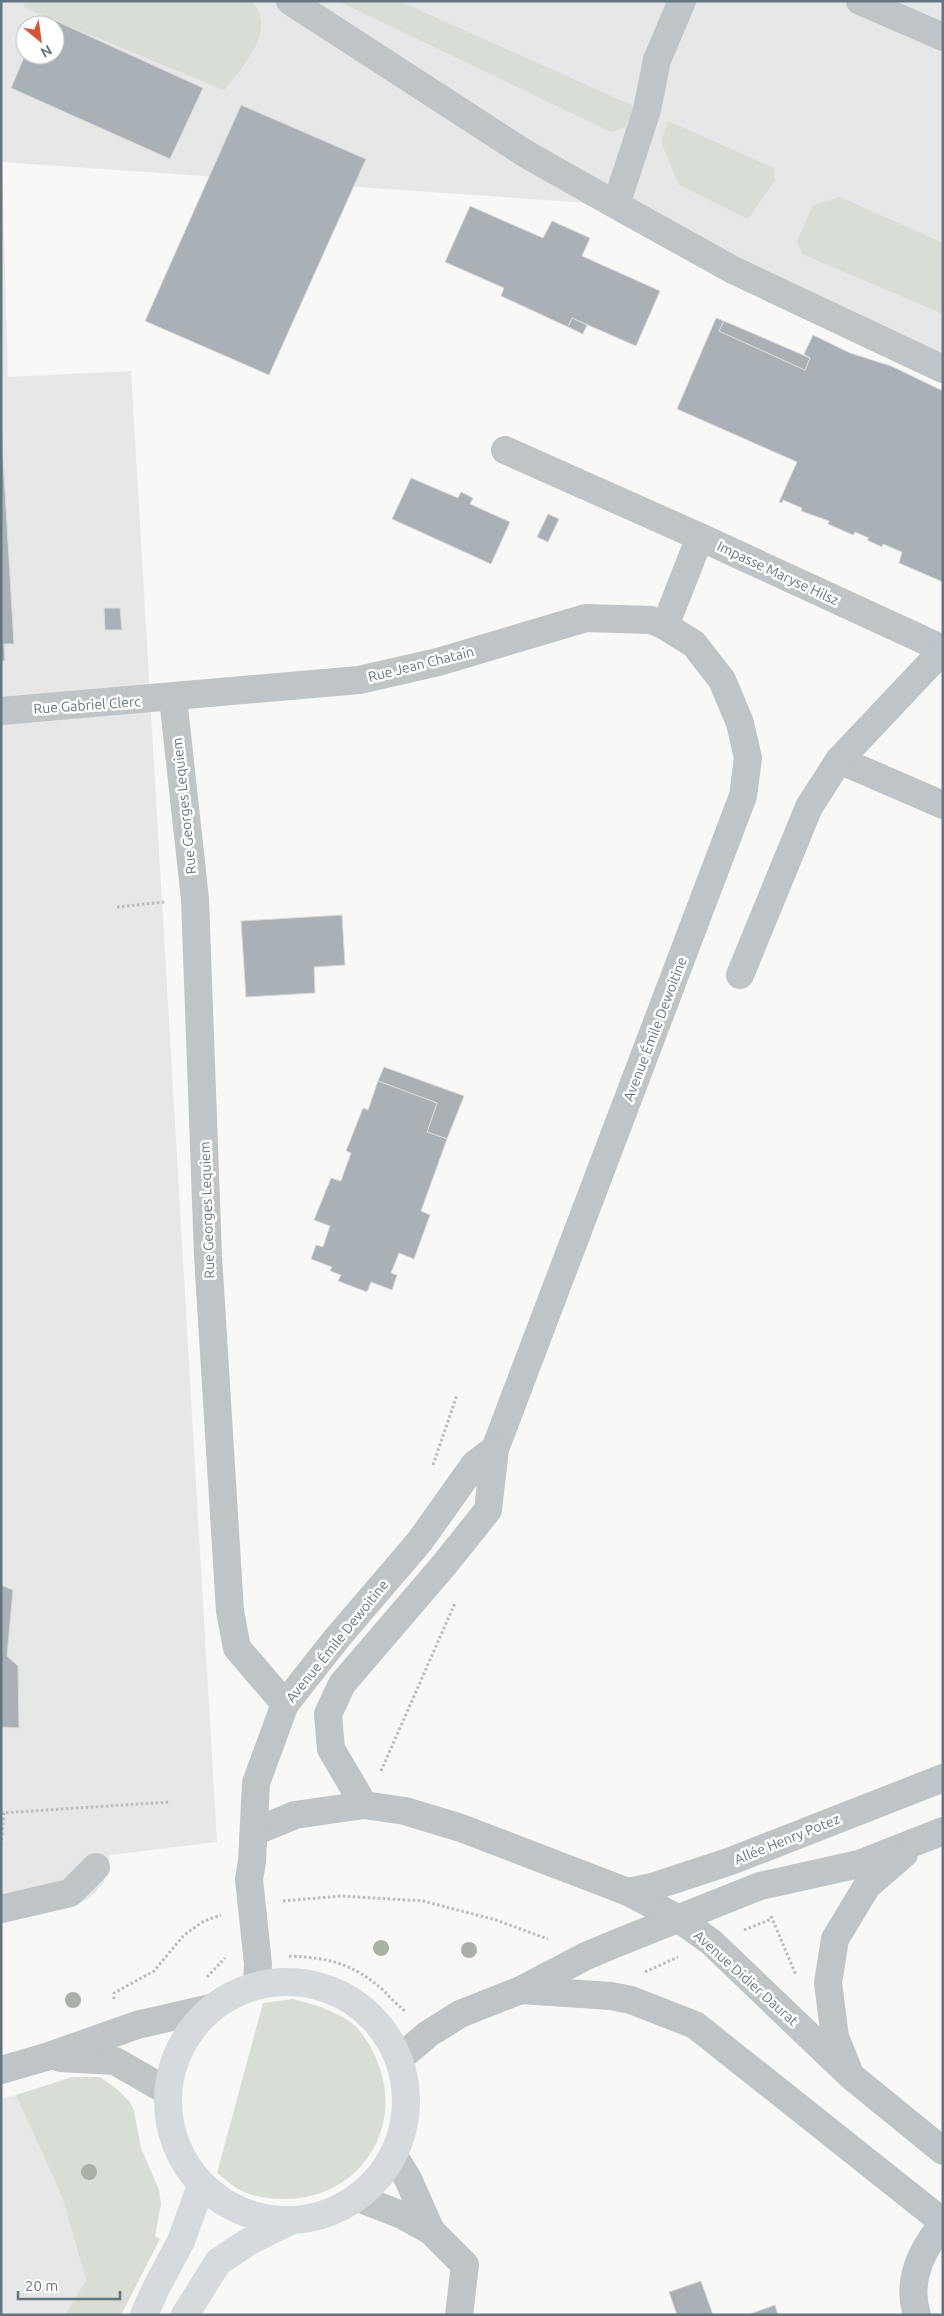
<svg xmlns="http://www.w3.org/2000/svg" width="944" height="2316" font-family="Ubuntu,sans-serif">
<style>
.built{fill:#e6e7e7;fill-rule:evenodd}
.green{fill:#d8ddd5}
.building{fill:#a9b1b6;stroke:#dadad8}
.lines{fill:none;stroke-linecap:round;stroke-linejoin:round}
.path{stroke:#babdbf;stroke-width:3;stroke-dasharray:2.5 2.5;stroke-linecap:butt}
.minor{stroke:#bfc4c7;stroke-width:28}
.major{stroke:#d6dadd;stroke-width:28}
.tree{fill:#a9b1a6}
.labels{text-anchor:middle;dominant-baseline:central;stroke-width:5;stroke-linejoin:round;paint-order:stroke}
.street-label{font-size:14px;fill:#65757f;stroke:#fff}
</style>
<rect width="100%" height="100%" fill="#f8f8f6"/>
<!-- built -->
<g class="built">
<path d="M1,1H943V357L616,205L2,162L8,377L131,371L217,1842L110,1855L104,1882L90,1898L71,1906L1,1918ZM25,25H55V55H25Z"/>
<path d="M16,2095L62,2197L86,2280L65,2315H1V2099Z"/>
</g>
<!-- green -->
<g class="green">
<path d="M26,1H251C279,28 242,68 224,90L23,7Z"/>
<path d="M338,1H399L636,107L625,127L611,132Z"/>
<path d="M668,121L774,168L775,180L748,219L679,185L661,142Z"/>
<path d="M840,197L943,243V314L802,254L797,241L813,205Z"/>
<path d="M293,1999C313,2004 332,2010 349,2021C362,2030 372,2048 377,2061C406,2130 357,2201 282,2199C268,2199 251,2196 238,2189C231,2185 224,2178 217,2173L263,2003Z"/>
<path d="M72,2077H100L117,2089L130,2102L134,2111L141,2148L159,2190L161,2204L155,2236L160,2239L121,2315H65L86,2280L62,2197L16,2095Z"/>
</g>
<!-- building -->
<g class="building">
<path d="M43,15L203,88L170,159L11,88L25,55H55V25H38Z"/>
<path d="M241,105L366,159L269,375L145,321Z"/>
<path d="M470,206L543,238L552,221L590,238L582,256L660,291L636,346L572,318L568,327L501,296L504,288L445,262Z"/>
<path d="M572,318L587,325L583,334L568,327Z"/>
<path d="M716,318L724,321L719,331L805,370L810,358L804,354L813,335L850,353L891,366L943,391V582L899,563L902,552L883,544L882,547L867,540L869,538L855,532L853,535L828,524L829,521L801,511L802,508L783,500L782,503L779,502L797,462L677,409Z"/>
<path d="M724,321L810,358L805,370L719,331Z"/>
<path d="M1,423L14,644H4L5,661H1Z"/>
<path d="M411,478L458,498L461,492L473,498L470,504L510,522L491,564L392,519Z"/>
<path d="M548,514L559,519L548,542L537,537Z"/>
<path d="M104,608H120L122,630H105Z"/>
<path d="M342,915L345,965L314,967L315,993L246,997L241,921Z"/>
<path d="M384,1067L464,1096L447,1139L427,1132L437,1103L378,1081Z"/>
<path d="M378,1081L437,1103L427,1132L447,1139L421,1211L430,1215L414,1259L399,1253L391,1273L397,1275L392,1290L371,1282L367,1292L338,1281L341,1275L330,1271L332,1267L311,1259L316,1245L323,1247L330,1226L314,1220L331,1178L341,1181L351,1153L346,1151L363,1108L368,1110Z"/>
<path d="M1,1585L13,1590L7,1656L18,1666L19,1728L1,1727Z"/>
<path d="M701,2281L713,2315H677L669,2292Z"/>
<path d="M775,2305L778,2315H747Z"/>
</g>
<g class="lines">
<!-- path -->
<g class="path">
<path d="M117,907L164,902"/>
<path d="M433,1465L457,1395"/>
<path d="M381,1771L455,1603"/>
<path d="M1,1813L169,1802"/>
<path d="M1,1845L4,1813"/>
<path d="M283,1901L341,1896L423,1901L496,1920L548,1939"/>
<path d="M771,1916L796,1975"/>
<path d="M744,1930L772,1919"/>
<path d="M289,1956C329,1958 352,1963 383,1990C390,1997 397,2005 405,2011"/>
<path d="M645,1972L678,1957"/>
<path d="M207,1977L225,1958"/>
<path d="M114,1999V1993L154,1971L184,1935L204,1921L221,1915"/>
</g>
<!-- minor -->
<g class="minor">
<path d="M290,1L526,154L616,205L733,270L943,369"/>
<path d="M860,1L943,37"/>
<path d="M616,205L647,110L657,60L682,1"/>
<path d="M505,450L700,537"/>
<path d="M665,626L700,537L943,649"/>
<path d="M173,698L195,899L208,1256L230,1611L237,1648L285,1704"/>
<path d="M1,711L359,680L438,662L586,618L651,620L665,626L694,644L722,680L740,723L748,758L743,796L495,1449L488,1510L444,1565L342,1684L328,1714L331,1749L364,1805"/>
<path d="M839,760L943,805"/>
<path d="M740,975L809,807L839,760L943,650"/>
<path d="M254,1832L295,1815L364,1805L405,1811L461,1828L628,1892L679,1919L711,1942L851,2076L943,2151"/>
<path d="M628,1892L652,1887L731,1861L943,1778"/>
<path d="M1,1909L70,1893L96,1867"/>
<path d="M257,1985L258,1964L249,1879L252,1862L256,1783L285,1704L337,1638L420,1541L474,1465L495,1449"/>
<path d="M521,1990L611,1996L631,2000L695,2025L943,2222"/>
<path d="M60,2058L115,2061L167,2091"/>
<path d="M400,2058L428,2034L460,2014L521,1990L586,1956L617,1943L760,1886L859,1864L943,1831"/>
<path d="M848,2069L835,2037L828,1983L835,1939L867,1886L904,1854"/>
<path d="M1,2070L46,2057L137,2025L211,2008"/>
<path d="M394,2156L408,2179L431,2231"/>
<path d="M358,2198L402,2215L431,2231L465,2265L459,2315"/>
<path d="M917,2315C906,2281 922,2249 943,2224"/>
</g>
<!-- major -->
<g class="major">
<circle cx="287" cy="2101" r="119"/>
<path d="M144,2315L155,2290L181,2241L201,2186"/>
<path d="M185,2315L218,2262L248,2242L288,2222"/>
</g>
</g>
<!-- trees -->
<g class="tree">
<circle cx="381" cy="1948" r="8"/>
<circle cx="469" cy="1950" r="8"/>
<circle cx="73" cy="2000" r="8"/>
<circle cx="89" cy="2172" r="8"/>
</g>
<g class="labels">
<!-- street labels -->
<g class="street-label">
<text transform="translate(778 573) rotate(25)">Impasse Maryse Hilsz</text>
<text transform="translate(421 664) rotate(-14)">Rue Jean Chatain</text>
<text transform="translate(87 705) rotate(-4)">Rue Gabriel Clerc</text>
<text transform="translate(184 806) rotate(-96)">Rue Georges Lequiem</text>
<text transform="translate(655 1029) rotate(-69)">Avenue Émile Dewoitine</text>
<text transform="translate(207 1210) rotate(-92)">Rue Georges Lequiem</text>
<text transform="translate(337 1641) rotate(-51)">Avenue Émile Dewoitine</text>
<text transform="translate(787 1839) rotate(-22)">Allée Henry Potez</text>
<text transform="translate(746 1978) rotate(42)">Avenue Didier Daurat</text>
</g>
</g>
<!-- border -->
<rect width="944" height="2316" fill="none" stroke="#65757f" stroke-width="5"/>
<!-- north arrow -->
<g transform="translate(40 40) rotate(151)"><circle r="24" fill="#ffffff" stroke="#c1c8cc"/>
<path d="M0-4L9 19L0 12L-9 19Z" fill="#d75437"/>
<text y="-8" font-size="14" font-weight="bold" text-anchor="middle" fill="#65757f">N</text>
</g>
<!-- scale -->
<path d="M18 2291v8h102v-8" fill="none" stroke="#65757f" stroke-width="2.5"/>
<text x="25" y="2291" font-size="15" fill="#65757f" stroke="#ffffff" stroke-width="4" paint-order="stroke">20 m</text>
</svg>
